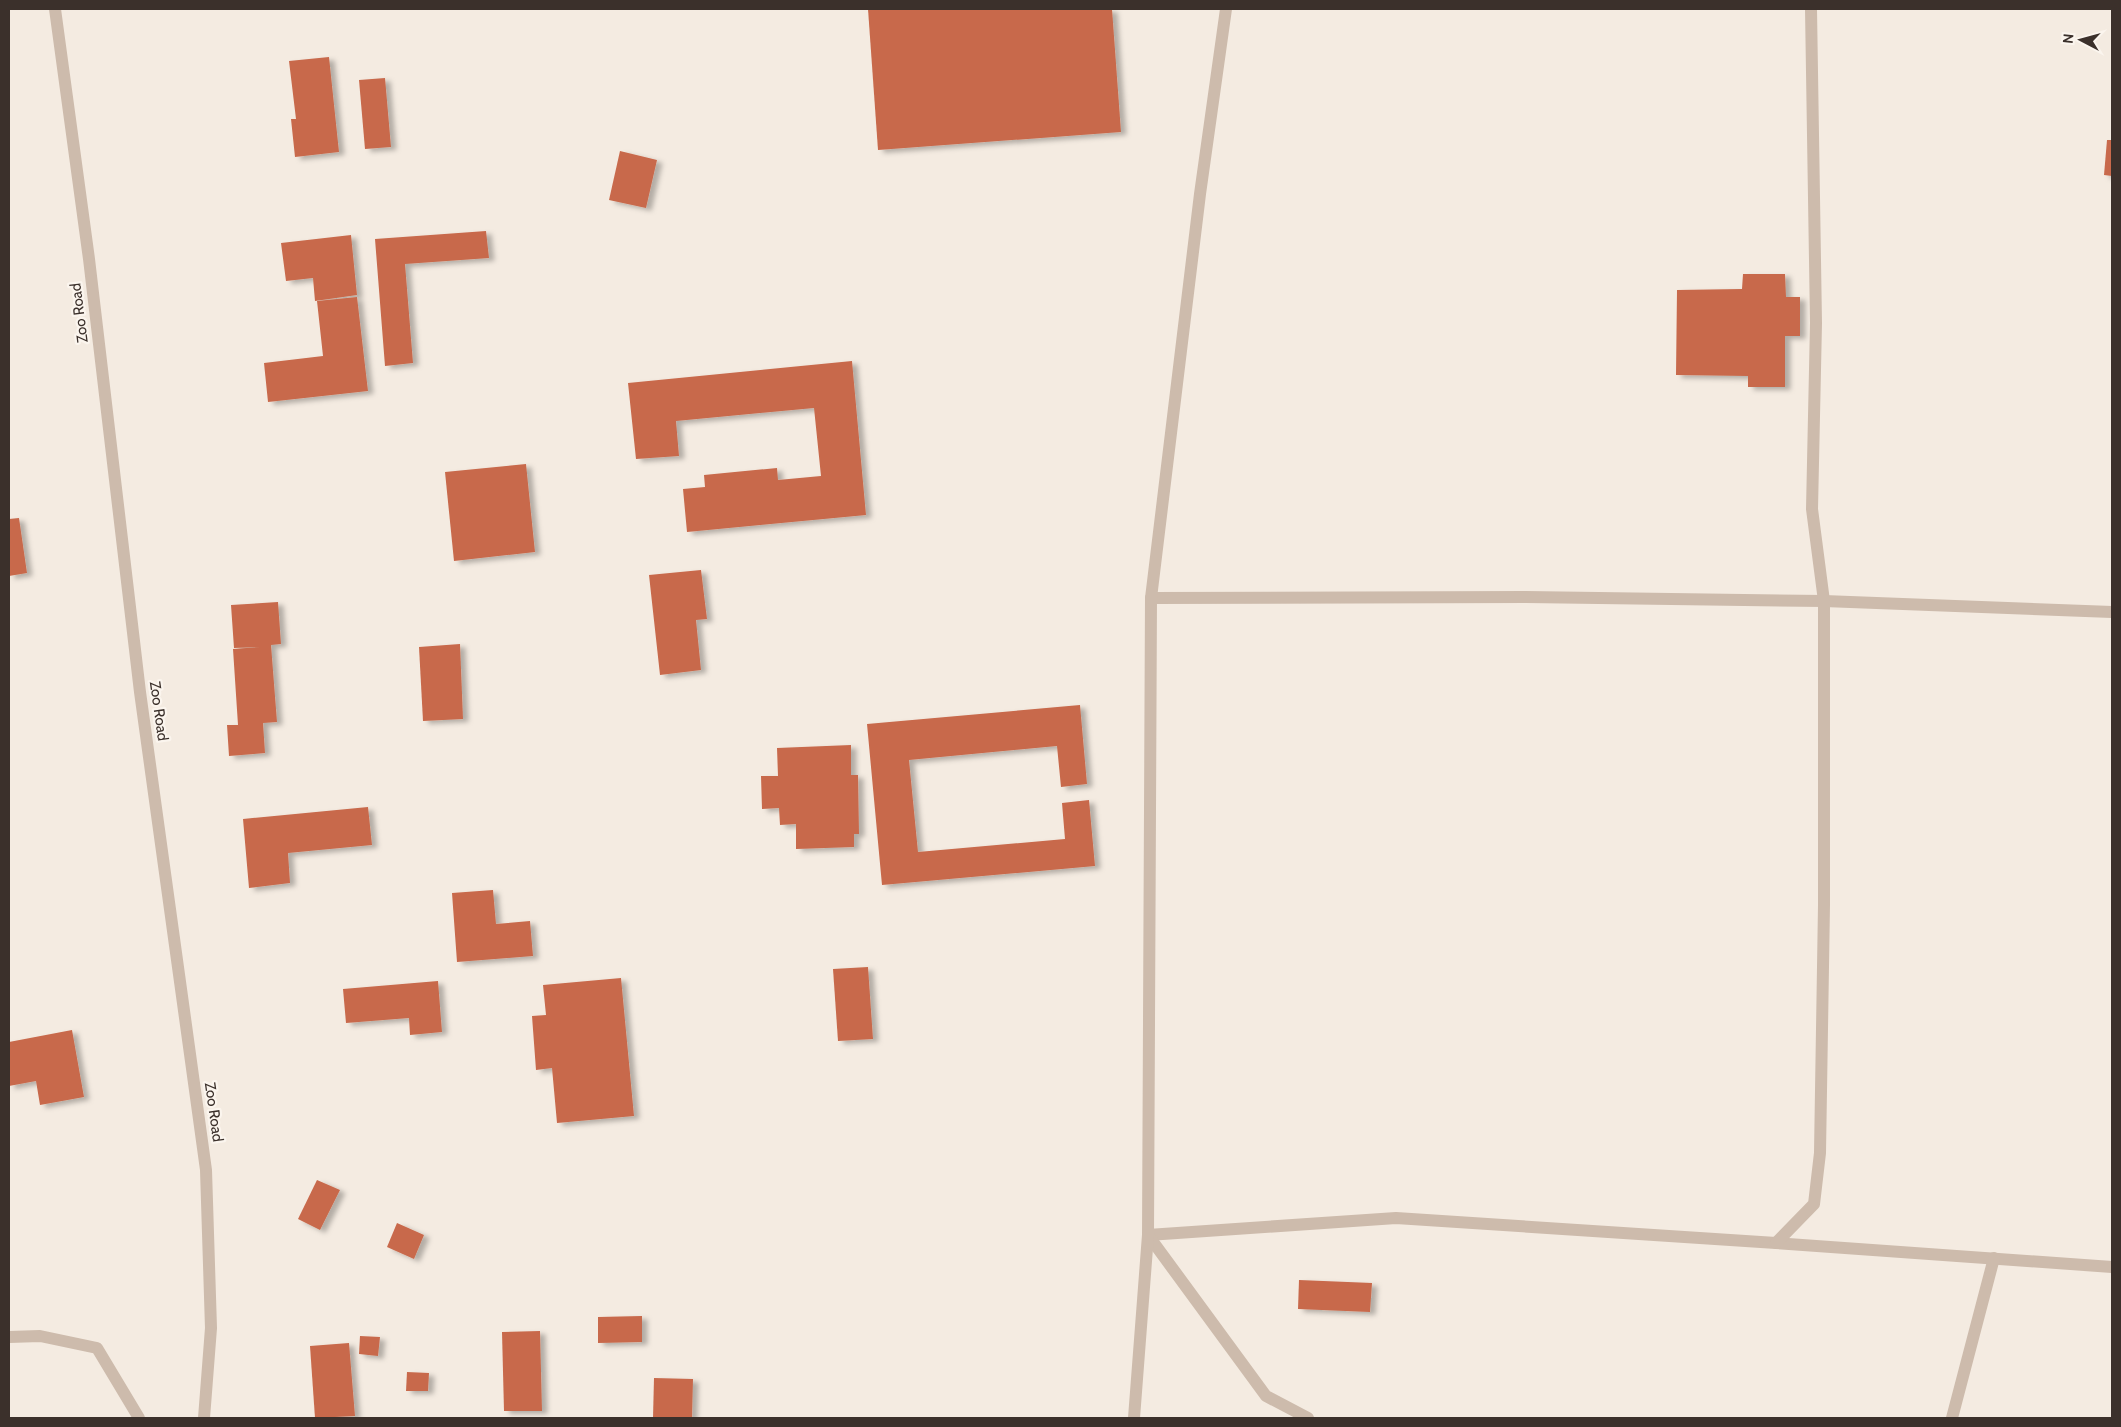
<svg xmlns="http://www.w3.org/2000/svg" width="2121" height="1427" font-family="Cabin,sans-serif">
<style>
.building{fill:#c8694b;filter:url(#shadow)}
.lines{fill:none;stroke-linecap:round;stroke-linejoin:round}
.street{stroke:#cdbbac;stroke-width:12}
.labels{text-anchor:middle;dominant-baseline:central;stroke-width:4.5;stroke-linejoin:round;paint-order:stroke}
.street-label{font-size:15px;fill:#3b302b;stroke:#fbf5ee}
</style>
<defs>
<filter id="shadow"><feDropShadow dx="5.5" dy="3" stdDeviation="2.5" flood-color="#0004"/></filter>
</defs>
<rect width="100%" height="100%" fill="#f4ebe1"/>
<!-- building -->
<g class="building">
<path d="M868,9H1112L1121,132L878,150Z"/>
<path d="M329,57L339,152L295,157L291,119H296L289,61Z"/>
<path d="M385,78L391,147L365,149L359,80Z"/>
<path d="M2107,140H2112V176L2104,175Z"/>
<path d="M620,151L657,160L646,208L609,200Z"/>
<path d="M486,231L489,258L405,264L413,363L385,366L375,239Z"/>
<path d="M351,235L357,295L315,301L313,278L286,281L281,243Z"/>
<path d="M1743,274H1785L1786,297H1800V336H1785V387H1748V376L1676,375L1677,290L1742,289Z"/>
<path d="M357,297L368,391L268,402L264,363L323,356L317,301Z"/>
<path d="M852,361L866,515L687,532L683,489L705,487L704,475L777,468L778,480L821,476L814,408L676,421L679,456L636,459L628,383Z"/>
<path d="M526,464L535,552L454,561L445,472Z"/>
<path d="M19,518L27,573L9,576V519Z"/>
<path d="M701,570L707,619L696,620L701,670L660,675L649,575Z"/>
<path d="M278,602L281,644L271,645L277,722L263,723L265,753L229,756L227,725H238L233,649L260,647L234,648L231,605Z"/>
<path d="M460,644L463,719L423,721L419,647Z"/>
<path d="M1080,705L1087,784L1061,787L1057,746L909,760L918,852L1065,839L1062,803L1089,800L1095,866L882,885L867,724Z"/>
<path d="M851,745V775H858L859,834H854V847L796,849V824L780,825L779,808L762,809L761,776H778L777,748Z"/>
<path d="M368,807L372,845L288,853L290,883L249,888L243,819Z"/>
<path d="M493,890L496,924L530,921L533,956L457,962L452,893Z"/>
<path d="M868,967L873,1039L838,1041L833,969Z"/>
<path d="M621,978L634,1116L557,1123L552,1068L536,1070L532,1016L546,1015L543,985Z"/>
<path d="M438,981L442,1032L410,1035L409,1018L346,1023L343,989Z"/>
<path d="M72,1030L84,1097L40,1105L36,1081L9,1086V1042Z"/>
<path d="M317,1180L340,1190L320,1230L298,1219Z"/>
<path d="M397,1223L424,1235L414,1259L387,1247Z"/>
<path d="M1299,1280L1372,1283L1370,1312L1298,1309Z"/>
<path d="M642,1316V1342L598,1343V1317Z"/>
<path d="M540,1331L542,1411H504L502,1332Z"/>
<path d="M360,1336L380,1337L378,1356L359,1354Z"/>
<path d="M349,1343L355,1416L315,1418L310,1346Z"/>
<path d="M407,1372L429,1373L428,1391H406Z"/>
<path d="M654,1378L693,1379L692,1418H653Z"/>
</g>
<g class="lines">
<!-- street -->
<g class="street">
<path d="M55,9L89,259L140,692L206,1170L211,1328L204,1418"/>
<path d="M1151,598L1526,597L1824,601L2112,612"/>
<path d="M1148,1235L1396,1218L1776,1243L2112,1267"/>
<path d="M1148,1235L1266,1396L1308,1418"/>
<path d="M1776,1243L1814,1204L1820,1153L1824,905V601L1812,509L1816,323L1811,9"/>
<path d="M9,1337L40,1336L97,1348L139,1418"/>
<path d="M1134,1418L1148,1235L1151,598L1200,194L1226,9"/>
<path d="M1952,1418L1994,1258"/>
</g>
</g>
<g class="labels">
<!-- street labels -->
<g class="street-label">
<text transform="translate(79 313) rotate(-97)">Zoo Road</text>
<text transform="translate(159 711) rotate(82)">Zoo Road</text>
<text transform="translate(214 1112) rotate(82)">Zoo Road</text>
</g>
</g>
<!-- border -->
<rect width="2121" height="1427" fill="none" stroke="#3b302b" stroke-width="20"/>
<!-- north arrow -->
<g transform="translate(2081 40) rotate(276)" stroke="#fbf5ee" stroke-width="4" paint-order="stroke">
<path d="M0-4L9 19L0 12L-9 19Z" fill="#3b302b"/>
<text y="-8" font-size="14" font-weight="bold" text-anchor="middle" fill="#3b302b">N</text>
</g>
</svg>
